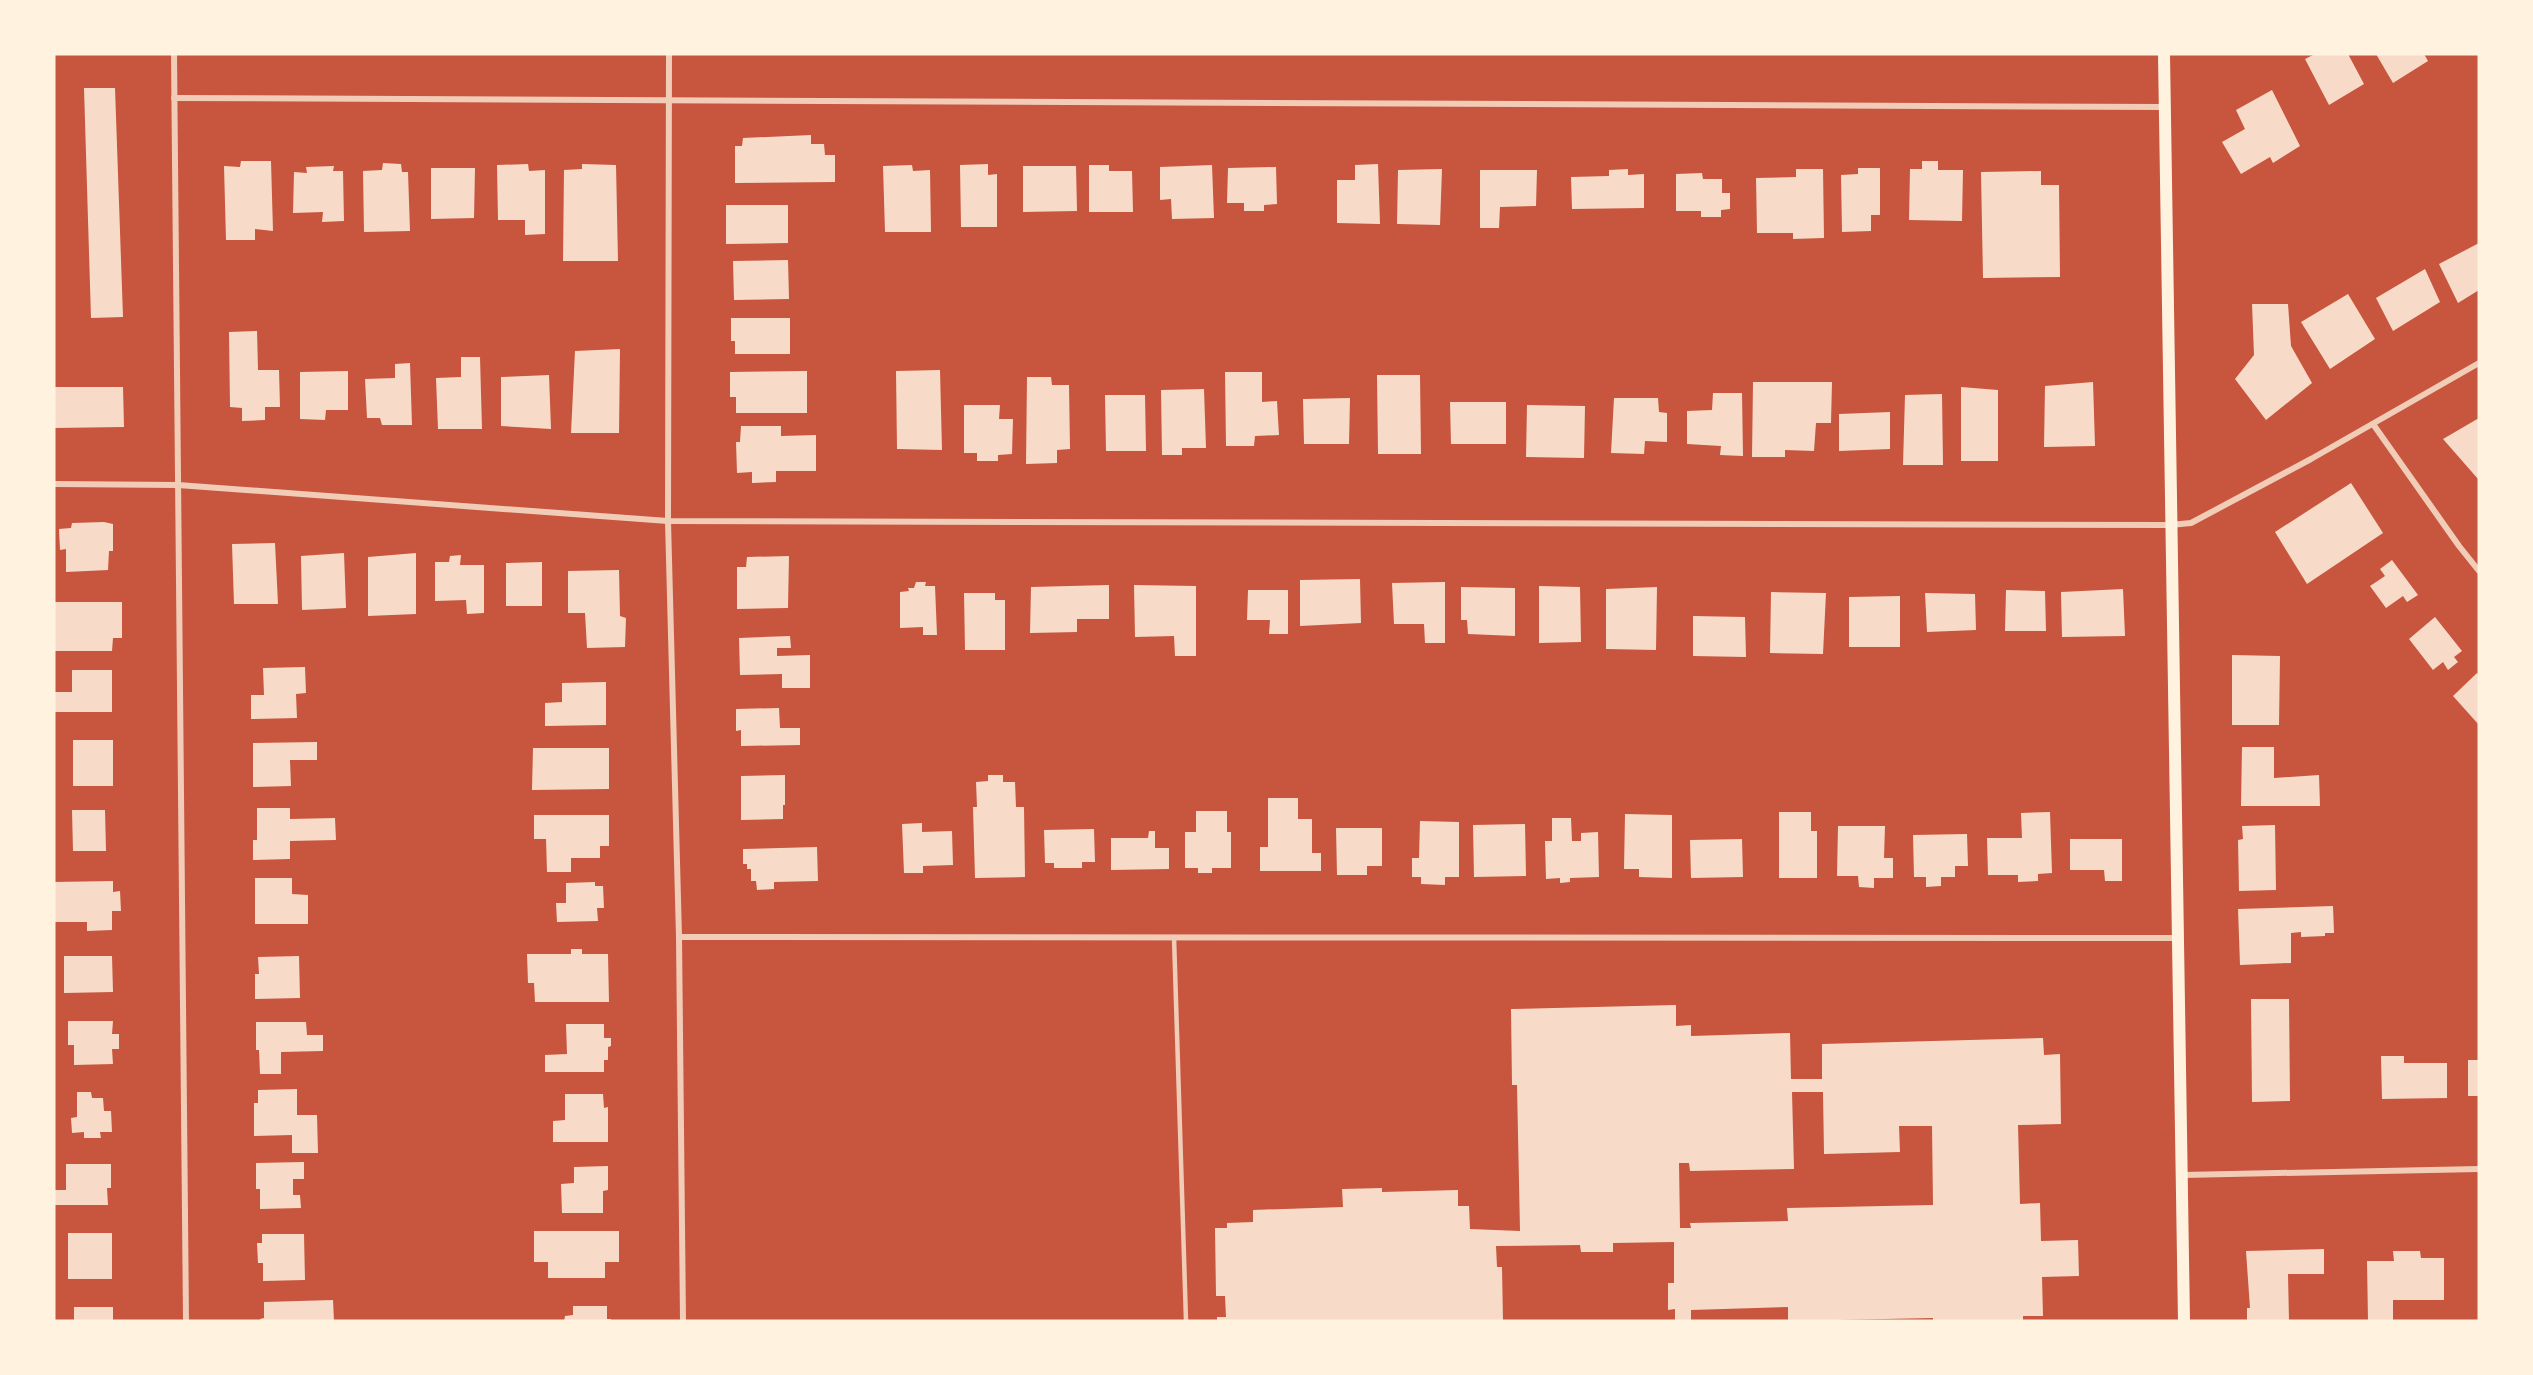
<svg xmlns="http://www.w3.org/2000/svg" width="2533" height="1375" font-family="'Asap Condensed',sans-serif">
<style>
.building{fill:#f7dbc8;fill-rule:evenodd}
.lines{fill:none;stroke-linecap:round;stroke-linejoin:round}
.service{stroke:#f1ccb7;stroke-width:4.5}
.minor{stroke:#f1ccb7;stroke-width:6}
.secondary{stroke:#fff3e0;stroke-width:12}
</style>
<rect width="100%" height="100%" fill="#c8553d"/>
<!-- building -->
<g class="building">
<path d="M2315,54H2348L2364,84L2329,105L2305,59Z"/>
<path d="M2376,54H2424L2428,61L2393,83Z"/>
<path d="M84,88H115L123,317L91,318Z"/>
<path d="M2272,90L2300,146L2273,163L2270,157L2241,174L2222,142L2245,129L2236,110Z"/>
<path d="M811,135V144H824L825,155H835V182L735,183V146H742L743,138Z"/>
<path d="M241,161H271L273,231L255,229V240H226L224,166L240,167Z"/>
<path d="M1922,161H1938V170H1963L1962,221L1909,220L1910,169H1922Z"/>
<path d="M383,163L401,164L402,172H408L410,231L364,232L363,171L382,170Z"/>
<path d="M528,164L529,171L545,170V234L525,235V220H498L497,165Z"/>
<path d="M582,164L616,165L618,261H563L564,170L582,169Z"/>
<path d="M988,164V175L997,174V227H961L960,165Z"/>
<path d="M1378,164L1380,224L1337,223V180H1355V165Z"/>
<path d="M912,165L913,171L930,170L931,232H885L883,166Z"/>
<path d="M1089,165H1109V171H1132L1133,212H1089Z"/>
<path d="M1212,165L1214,218L1172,219L1171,199L1160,200V167Z"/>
<path d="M334,166L333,171H343L344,221L322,222L323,212L293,213L294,172L307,173L306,167Z"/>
<path d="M1023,166H1076L1077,211L1023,212Z"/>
<path d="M1276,167L1277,204L1264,205V211H1244V203H1227L1228,168Z"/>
<path d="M431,168H475L474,218L431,219Z"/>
<path d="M1858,168H1880V215H1871V231L1842,232L1841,175L1858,174Z"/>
<path d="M1442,169L1440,225L1397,224L1398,170Z"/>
<path d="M1628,169V175L1644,174V208L1572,209L1571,177L1609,176V170Z"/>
<path d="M1796,169H1823L1824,238L1793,239V233H1757L1756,178L1796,177Z"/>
<path d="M1480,170H1537L1536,206L1500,207L1499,228H1480Z"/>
<path d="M2041,171V185H2059L2060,277L1983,278L1981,172Z"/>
<path d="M1702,173L1703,179H1722V193H1730V209L1721,210V217H1701V211H1676V174Z"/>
<path d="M726,205H788V243L726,244Z"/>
<path d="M2479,243V290L2458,303L2439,264Z"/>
<path d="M788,260L789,299L734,300L733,261Z"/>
<path d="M2425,269L2440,302L2393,331L2376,298Z"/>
<path d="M2348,294L2375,339L2330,369L2301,322Z"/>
<path d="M2252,304H2288L2291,346L2312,383L2266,420L2235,379L2254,355Z"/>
<path d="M731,318H790V354H735V341H731Z"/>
<path d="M257,331L258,370H279L280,407H265V420L242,421V408L230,407L229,332Z"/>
<path d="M620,349L619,433H571L575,351Z"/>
<path d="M461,357H480L482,429H438L436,378L461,377Z"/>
<path d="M410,363L412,425H382L380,418H367L365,379L395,378V364Z"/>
<path d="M940,370L942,450L897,449L896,371Z"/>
<path d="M348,371V410H326L325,420L300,419V372Z"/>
<path d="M807,371V413H736V397H730V372Z"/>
<path d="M1225,372H1262V402L1277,401L1279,435L1255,436L1254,446H1226Z"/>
<path d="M549,375L551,429L501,426V377Z"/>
<path d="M1377,375H1420L1421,454H1378Z"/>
<path d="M1027,377H1051L1052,385H1069L1070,449L1057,450V463L1026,464Z"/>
<path d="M1753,382H1832L1831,423H1816L1814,451L1785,450V457H1752Z"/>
<path d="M2093,382L2095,446L2044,447L2045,386Z"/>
<path d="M54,387H123L124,427L54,428Z"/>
<path d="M1961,387L1998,390V461H1961Z"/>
<path d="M1204,389L1206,448H1182V455H1162L1161,390Z"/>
<path d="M1713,393H1742L1743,456L1720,455L1721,446L1687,444V411L1712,410Z"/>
<path d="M1942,394L1943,465H1903L1905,395Z"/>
<path d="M1105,395H1145L1146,451H1106Z"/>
<path d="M1350,398L1349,444H1304L1303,399Z"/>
<path d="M1614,398H1658L1659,412L1667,413V442L1645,441L1644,454L1611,453Z"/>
<path d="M1450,402H1506V444H1451Z"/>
<path d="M964,405H1000L999,419H1013L1012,454L998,455V461H977V453H964Z"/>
<path d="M1527,405L1585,406L1584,458L1526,457Z"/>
<path d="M1890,412V449L1839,451V414Z"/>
<path d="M2479,418V478L2478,479L2443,439Z"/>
<path d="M741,426H781V436L816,435V471H776V482L752,483V472L737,473L736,442H740Z"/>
<path d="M2351,483L2383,533L2307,584L2275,532Z"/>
<path d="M104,522L113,524V551H109L108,570L66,572V549L60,550L59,529L71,528L72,523Z"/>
<path d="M275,543L278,604H234L232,544Z"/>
<path d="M344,553L346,608L302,610L301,556Z"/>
<path d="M416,553V614L368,616V557Z"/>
<path d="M461,555L460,565H484V613L467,614L466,600L435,601V562H449L450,556Z"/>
<path d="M789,556L788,608L737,609V567H746L747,557Z"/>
<path d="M2392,560L2418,595L2407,602L2403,596L2386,608L2370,586L2385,576L2380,569Z"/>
<path d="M542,562V606H506V563Z"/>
<path d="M619,570L620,616L626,618L625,647L587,648L585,613H568V571Z"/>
<path d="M1360,579L1361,623L1300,626V580Z"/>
<path d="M916,582H926L925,586H935L937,635H923V627L900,628V592L909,591L908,588H914Z"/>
<path d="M1445,582V643H1425L1424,624H1394L1392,583Z"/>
<path d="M1109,585V619H1077V632L1030,633L1031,587Z"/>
<path d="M1134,585L1196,586V656H1175L1174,636L1135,637Z"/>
<path d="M1539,586L1580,587L1581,642L1539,643Z"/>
<path d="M1461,587L1515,588V636L1468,634L1467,620H1461Z"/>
<path d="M1657,587L1656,650L1606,649V589Z"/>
<path d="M2123,589L2125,636L2062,637L2061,592Z"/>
<path d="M1248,590H1288V634H1269L1270,620H1247Z"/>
<path d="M2006,590L2045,591L2046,631H2005Z"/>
<path d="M1771,592L1826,593L1823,654L1770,653Z"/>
<path d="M964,593H995V600H1005V650H965Z"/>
<path d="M1925,593L1975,594L1976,630L1927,632Z"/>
<path d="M1900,596V647H1849V597Z"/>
<path d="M54,602H122V638H113L112,651H54Z"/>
<path d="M1693,616L1745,617L1746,657L1693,656Z"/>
<path d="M2435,617L2462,651L2454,657L2458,662L2448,670L2443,662L2433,670L2409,639Z"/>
<path d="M790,636L791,648H777V656L810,655V688H782V674L740,675L739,638Z"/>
<path d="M2232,655L2280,656L2279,725H2232Z"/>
<path d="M305,667L306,693L296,694L297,718L251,719V695H264L263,668Z"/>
<path d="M72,670H112V712H54V692H72Z"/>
<path d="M2477,673L2479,676V725L2453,696Z"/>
<path d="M606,682V725L545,726V703L562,702V683Z"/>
<path d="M779,708L780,728H800V745L741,746V730L736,731V709Z"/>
<rect x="73" y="740" width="40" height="46"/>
<path d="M317,742V760H290L291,786L253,787V743Z"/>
<path d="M2242,747H2274V778L2319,775L2320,806H2241Z"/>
<path d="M533,748H609V789L532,790Z"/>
<path d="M785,775V805H783V819L741,820V776Z"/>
<path d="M988,775H1003V782H1015L1016,807H1024L1025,877L975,878L973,807H977L976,782L988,781Z"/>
<path d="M1268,798H1298V819H1312V853H1321V871H1260V847H1268Z"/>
<path d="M257,808H290V819L335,818L336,840L290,841V859L253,860V840H257Z"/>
<path d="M72,810H105L106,851H73Z"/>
<path d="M1196,811H1227V832H1231V868H1212V873H1198V868H1185V832H1196Z"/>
<path d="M1779,812H1811V831H1817V878H1779Z"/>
<path d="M2050,812L2052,873L2038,874V881L2018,882V875H1988L1987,838H2022L2021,813Z"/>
<path d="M1625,814L1672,815V878L1639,877V869H1624Z"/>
<path d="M534,815H609V846H600V858H571V872H547L546,839H534Z"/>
<path d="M1552,818H1571L1572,841H1581V833L1598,832L1599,877L1570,878V882L1560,883V878L1546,879L1545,841H1552Z"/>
<path d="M1420,821L1459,822V877H1445V885L1421,884V877H1412V858H1419Z"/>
<path d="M922,823V832L952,831L953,865L923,866V873H904L902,824Z"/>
<path d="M1525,824L1526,876L1474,877L1473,825Z"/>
<path d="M2275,825L2276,890L2239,891L2238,840L2243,839L2242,826Z"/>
<path d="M1838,826H1885L1884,858H1893V878H1874V888L1859,887L1858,876H1837Z"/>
<path d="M1336,828H1382V866H1367V875H1337Z"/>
<path d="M1094,829L1095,862H1082V868H1054V863H1045L1044,830Z"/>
<path d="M1149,831H1155V848H1169V869L1111,870V838H1148Z"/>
<path d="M1967,834L1968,866H1955V877H1941V886L1926,887V877H1914L1913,835Z"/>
<path d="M1742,839L1743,877L1691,878L1690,840Z"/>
<path d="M2070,839H2122V881H2105L2104,870H2070Z"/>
<path d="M817,847L818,881L774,882V889L757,890L756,881H751V869H747V864H743V849Z"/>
<path d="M255,878H292V894L308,895V924H255Z"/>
<path d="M113,881V892L120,891L121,911H112V930L87,931V922H54V882Z"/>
<path d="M595,882V886H603L604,908H597L598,921L557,922L556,903H566V883Z"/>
<path d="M2333,906L2334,933H2325V936L2301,937V932L2291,933V963L2240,965L2238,909Z"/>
<path d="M571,949H582V954H608L609,1002H535L534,983H528L527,954H571Z"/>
<path d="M64,956H112L113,992L64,993Z"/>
<path d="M299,956L300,998L255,999V974H259L258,957Z"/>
<path d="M2251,999H2289L2290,1101L2252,1102Z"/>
<path d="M1676,1005V1026L1691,1025V1036L1790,1033L1791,1079H1822V1044L2043,1038L2044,1055L2060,1054L2061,1124L2018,1125L2020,1204L2040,1203L2041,1241L2078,1240L2079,1276L2042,1277L2043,1316H2023V1321H1933V1318L1788,1321V1307L1691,1310V1321H1675V1309L1668,1310V1283H1674V1242L1613,1243V1252H1581L1580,1245L1496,1246L1497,1267H1502L1503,1321H1217V1317H1226L1225,1296H1216L1215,1228H1227V1223L1253,1222V1210L1343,1207L1342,1189L1382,1188V1192L1458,1190V1206H1469L1470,1229L1520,1231L1517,1085H1512L1511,1009ZM1792,1092H1823L1824,1154L1900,1152L1899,1126H1932L1933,1205L1787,1208L1788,1221L1690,1223L1691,1228H1680L1679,1163H1689L1690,1171L1794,1169Z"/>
<path d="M68,1021H113L112,1034H119V1049H112L113,1064L74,1065V1045H68Z"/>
<path d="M256,1022H306L307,1035H323V1051L281,1052V1074H260L259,1050H256Z"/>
<path d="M566,1024H604V1038H611V1046L608,1047V1060H604V1072H545V1055L567,1054Z"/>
<path d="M2381,1056H2404V1063H2447V1098L2382,1099Z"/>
<rect x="2468" y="1060" width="11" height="36"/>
<path d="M297,1089V1115H317L318,1153H292V1135L254,1136V1103H258V1090Z"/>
<path d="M77,1092H91L92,1098H103L104,1111H111L112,1132H100L101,1138H84V1132L72,1133L71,1118L77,1117Z"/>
<path d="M565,1094H603L604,1108L608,1107V1142H553V1121L565,1120Z"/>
<path d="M304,1162V1179H293V1195H300L301,1208L260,1209V1189H256V1163Z"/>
<path d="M66,1164H111V1188H107L108,1205H54V1190H66Z"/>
<path d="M608,1166V1190L603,1191V1213H562L561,1184L574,1183V1167Z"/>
<path d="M534,1231H619V1262H605V1278H548V1262H534Z"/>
<rect x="68" y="1233" width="44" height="46"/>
<path d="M262,1234H304L305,1280L263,1281V1263H258L257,1243H262Z"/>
<path d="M2324,1249V1274H2288L2289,1321H2247V1308H2250L2246,1251Z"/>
<path d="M2393,1251H2420L2421,1258H2444V1300H2393V1321H2368L2367,1261H2394Z"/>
<path d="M333,1300L334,1321H260V1319L264,1318V1302Z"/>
<path d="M573,1306H607V1319H611V1321H564L565,1316L573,1315Z"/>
<rect x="74" y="1307" width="39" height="14"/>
</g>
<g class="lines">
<!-- service -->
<path class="service" d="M1174,937L1186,1321"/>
<!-- minor -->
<g class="minor">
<path d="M174,54L186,1321"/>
<path d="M669,54L668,521L679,937L683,1321"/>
<path d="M174,98L2164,107"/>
<path d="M2373,424L2459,546L2479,571"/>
<path d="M54,484L178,485L668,521L2170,525L2191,523L2311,459L2479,363"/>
<path d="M679,937L2179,938"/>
<path d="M2183,1175L2479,1169"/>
</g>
<!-- secondary -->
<path class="secondary" d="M2164,54L2184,1321"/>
</g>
<!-- border -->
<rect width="2533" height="1375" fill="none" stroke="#fff3e0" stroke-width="111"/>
</svg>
